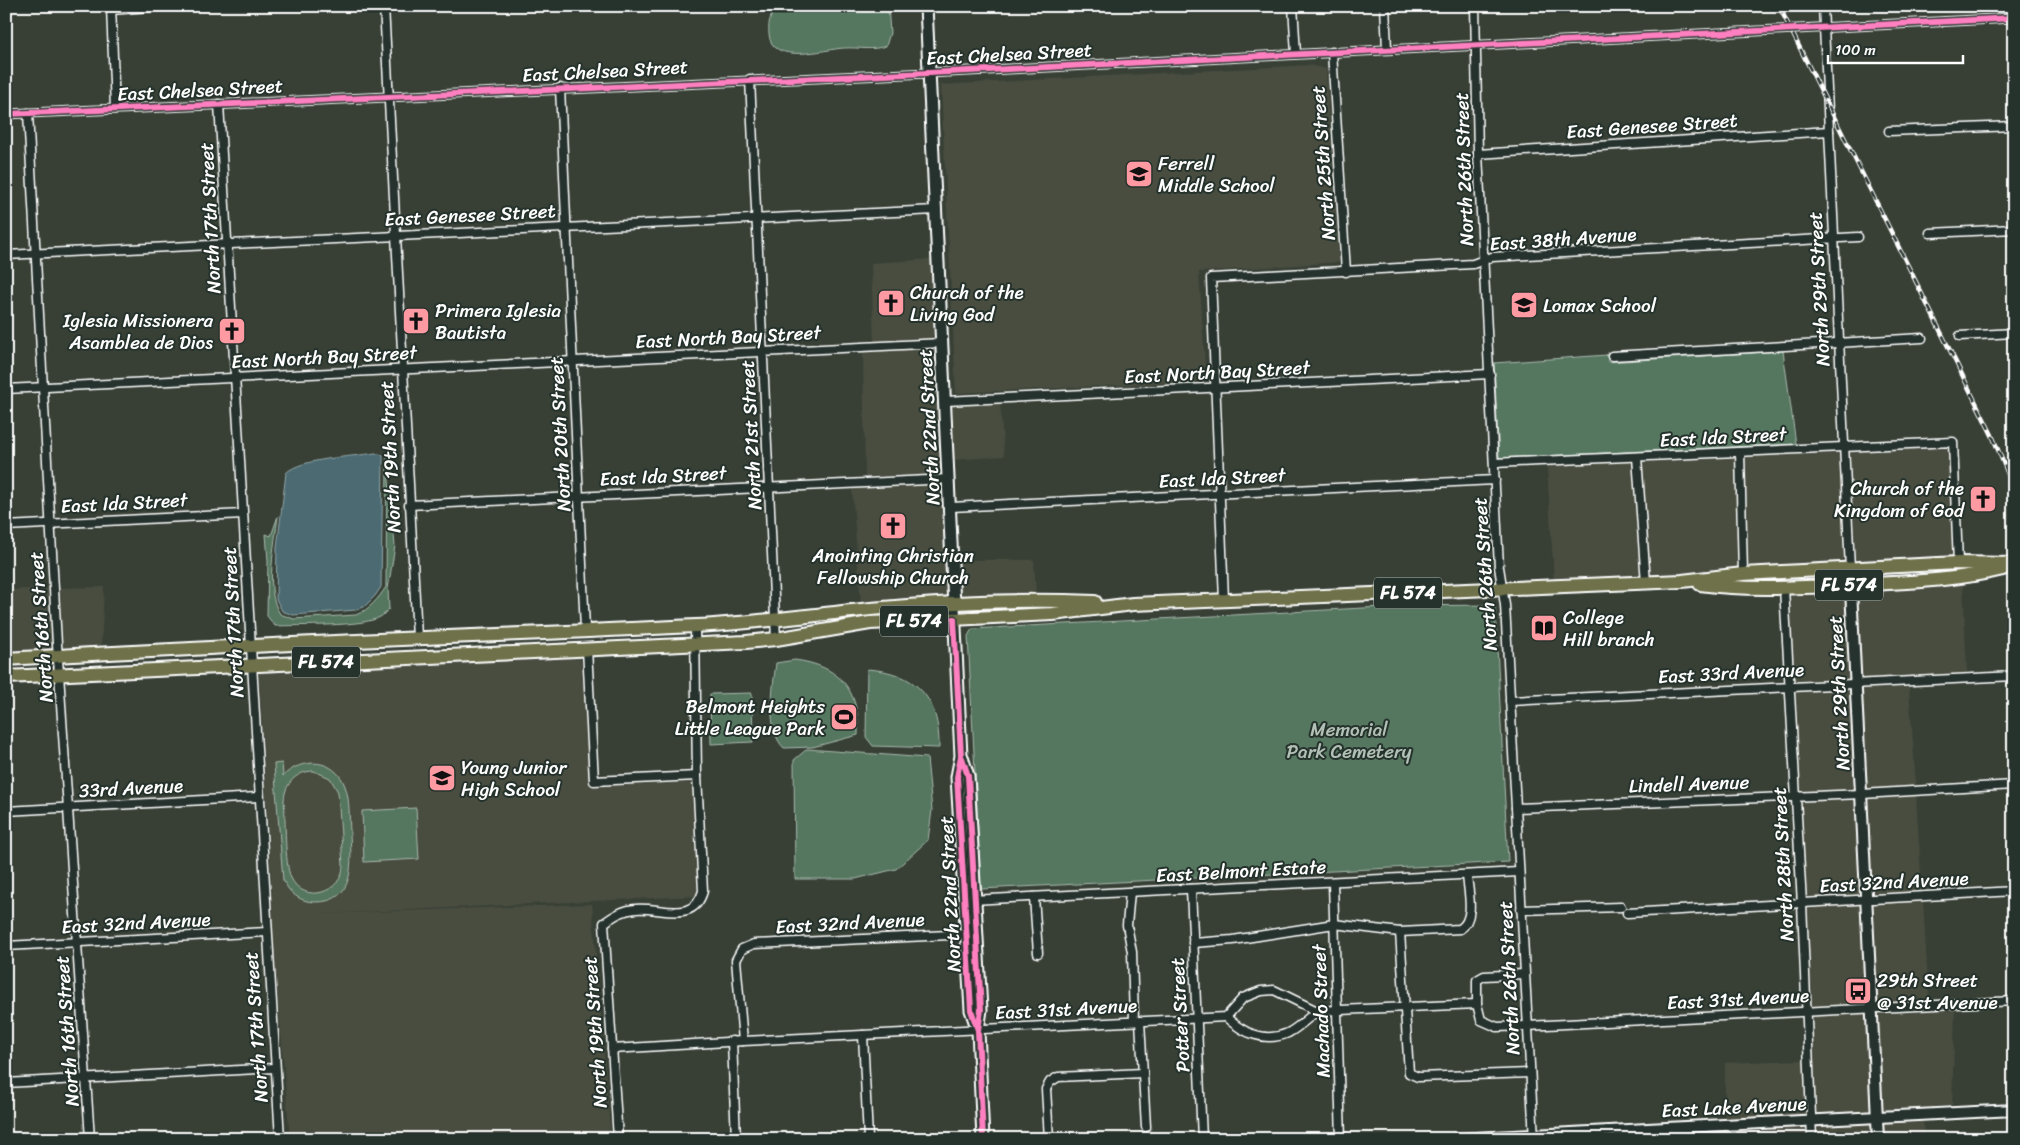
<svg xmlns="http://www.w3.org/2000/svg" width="2020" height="1145" font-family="Sriracha,sans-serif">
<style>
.built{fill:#494d40}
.green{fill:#55765f;stroke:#aabaaf;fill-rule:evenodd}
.water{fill:#4c6b72;stroke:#94a6aa}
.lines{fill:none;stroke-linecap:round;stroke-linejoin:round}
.minor-casing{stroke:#fff;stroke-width:11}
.tertiary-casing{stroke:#fff;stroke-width:14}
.secondary-casing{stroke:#fff;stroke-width:15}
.primary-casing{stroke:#fff;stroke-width:16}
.minor{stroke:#26332d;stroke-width:8}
.tertiary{stroke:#26332d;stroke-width:10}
.secondary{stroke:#26332d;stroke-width:11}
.primary{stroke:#6e714a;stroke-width:12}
.rail-casing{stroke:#fff;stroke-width:4.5}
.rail{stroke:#26332d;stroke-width:2.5;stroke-dasharray:8;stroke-linecap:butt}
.cycleway-casing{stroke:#26332d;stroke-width:9}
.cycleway{stroke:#ff80c0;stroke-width:6}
.labels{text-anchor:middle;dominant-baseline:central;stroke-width:4;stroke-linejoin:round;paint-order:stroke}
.shield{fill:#26332d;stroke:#bec2c0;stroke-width:1}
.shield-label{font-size:18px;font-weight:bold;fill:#fff}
.street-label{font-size:19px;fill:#fff;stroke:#26332d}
.poi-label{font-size:19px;fill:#fff;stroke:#26332d;text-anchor:start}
.park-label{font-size:19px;fill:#b2c1b7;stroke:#26332d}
</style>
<rect width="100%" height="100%" fill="#384036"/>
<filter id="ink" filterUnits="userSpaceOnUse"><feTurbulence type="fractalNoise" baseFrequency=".02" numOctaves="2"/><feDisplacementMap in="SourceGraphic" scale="10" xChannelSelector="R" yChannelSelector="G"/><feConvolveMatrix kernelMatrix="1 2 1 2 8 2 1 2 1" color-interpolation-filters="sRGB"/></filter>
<g filter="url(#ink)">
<!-- built -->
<g class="built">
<path d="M1310,65L1326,69L1339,262L1199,272L1206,381L956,393L941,85Z"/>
<path d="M934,259L938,338L874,341L871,263Z"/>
<path d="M938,348L944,474L865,477L863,352Z"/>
<path d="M1000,404L1004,456L953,460V482L950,406Z"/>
<path d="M1948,448L1953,558L1855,564L1850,452Z"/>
<path d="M1840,453L1846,564L1747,568L1745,457Z"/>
<path d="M1735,458L1738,569L1650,577L1642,462Z"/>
<path d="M1633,462L1641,578L1554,581L1547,466Z"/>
<path d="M944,484L948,599L861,605L852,488Z"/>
<path d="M956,560H1034L1036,595L957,598Z"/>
<path d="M1963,583L1967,673L1860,679L1856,590Z"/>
<path d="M104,587L101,648L63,650L59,588Z"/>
<path d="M50,588L53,651L6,654V590Z"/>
<path d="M1847,590L1851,679L1794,681L1790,593Z"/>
<path d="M580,653L593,787L692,782L697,896L322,914L592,904L611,1139H290L271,917L273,916L259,673Z"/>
<path d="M1909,687L1916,786L1866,789L1861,689Z"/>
<path d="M1851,689L1857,789L1800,791L1795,692Z"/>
<path d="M1916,796L1922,891L1871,893L1867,799Z"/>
<path d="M1857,800L1862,894L1806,898L1800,801Z"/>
<path d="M1923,901L1929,1000L1876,1003L1871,904Z"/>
<path d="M1862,904L1867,1004L1811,1006L1807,909Z"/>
<path d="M1955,1010L1952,1105L1882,1112L1877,1014Z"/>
<path d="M1867,1014L1872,1112L1816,1115L1811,1017Z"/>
<path d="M1804,1060L1806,1115L1725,1120V1063Z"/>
<path d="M1923,1120L1924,1139H1883L1882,1122Z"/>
<path d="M1873,1123L1874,1139H1817L1816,1125Z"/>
<path d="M1807,1126V1139H1772V1128Z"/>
</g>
<!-- green -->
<g class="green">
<path d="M778,6H888L890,33L886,46C871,51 859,47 844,48C825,49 771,66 769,34C768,21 770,16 778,6Z"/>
<path d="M1783,351L1796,444L1499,458L1494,363L1607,355L1608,362Z"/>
<path d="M387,458L395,546L388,589L389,609C386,611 383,616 380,617C364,627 297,625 275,626L267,616L268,561L266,534L271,536L278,516C275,544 264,590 280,614L294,619L356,615C370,609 378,599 386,587Z"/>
<path d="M1493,605L1495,607L1508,862L981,889L968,636L972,629L1401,606Z"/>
<path d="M795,660C840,666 860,690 858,735L813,747L784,748C765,730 773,687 776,663Z"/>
<path d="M867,669C916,672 940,698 939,748L873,746L866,737Z"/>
<path d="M752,693L753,742L711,744L710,694Z"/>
<path d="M807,749L927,758L932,810L928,840L896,869L855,879H795L794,760Z"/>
<path d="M282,763L283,776C302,757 335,758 345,786C350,800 349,817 350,832C351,860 357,903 315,902C300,902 289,893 283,880L274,764ZM314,771L330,778L338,792L343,865C343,893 304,905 291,878C284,862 286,819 284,800C285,783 297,771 314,771Z"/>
<path d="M416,808L419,859L364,862L362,811Z"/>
</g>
<!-- water -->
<path class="water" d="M375,453L383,455L381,587L375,596L364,607L356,610L293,615L282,611L276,599L277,548L286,473C301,458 353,457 375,453Z"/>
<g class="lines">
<!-- minor casing -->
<g class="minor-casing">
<g id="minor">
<path d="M111,6L115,109"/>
<path d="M384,6L417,637"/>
<path d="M1293,6L1296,54"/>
<path d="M1385,6L1387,49"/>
<path d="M1475,6L1478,154L1499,567L1505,605L1534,1139"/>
<path d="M1823,6L1850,569"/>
<path d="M111,10L162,6"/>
<path d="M1332,52L1346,272"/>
<path d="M750,79L776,639"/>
<path d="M560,88L585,629"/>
<path d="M219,104L280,1139"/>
<path d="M28,113L57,644L90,1139"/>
<path d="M6,114L929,73L2014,18"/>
<path d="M1889,131L2014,126"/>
<path d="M1478,154L1829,131"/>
<path d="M1930,233L2014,229"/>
<path d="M6,255L936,210"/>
<path d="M1960,336L2014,333"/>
<path d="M1612,356L1922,338"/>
<path d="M6,389L942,343"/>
<path d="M946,401L1490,374"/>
<path d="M1740,452L1743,574"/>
<path d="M1637,457L1646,583"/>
<path d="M1494,463L1953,442L1958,563"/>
<path d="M409,505L949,479"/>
<path d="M951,507L1495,480"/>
<path d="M6,526L243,514"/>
<path d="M1784,588L1802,904L1812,1139"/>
<path d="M1224,600L1211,278L1473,264L1492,257L1858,237"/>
<path d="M587,649L594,781L697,776"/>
<path d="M1510,701L2014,676"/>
<path d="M1516,808L1862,794L2014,785"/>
<path d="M6,811L258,797"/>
<path d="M1333,883L1341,1139"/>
<path d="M1191,889L1202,1139"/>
<path d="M1130,892L1127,925L1132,952L1134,1021"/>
<path d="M1034,897L1038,953"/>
<path d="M972,900L1519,872"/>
<path d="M1521,910L1621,907"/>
<path d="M1627,913L2014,891"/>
<path d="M1400,932L1409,1073L1418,1077L1530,1073"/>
<path d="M1193,943L1233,940L1334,924L1400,932L1460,929C1476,919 1468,891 1467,875"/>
<path d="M6,946L267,932"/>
<path d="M1524,974L1484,976L1477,980V1004L1481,1020L1497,1027L1527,1026L2014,1001"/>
<path d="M1226,1017C1243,1033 1265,1043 1288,1033C1298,1028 1308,1018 1317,1011"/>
<path d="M1140,1021L1146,1127"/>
<path d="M863,1035L868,1139"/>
<path d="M732,1041L736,1139"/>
<path d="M743,1041L736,960L742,949L754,944L971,934"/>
<path d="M612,1049L743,1041L1226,1017L1243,998L1261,991L1274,990L1317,1011L1477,1004"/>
<path d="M6,1083L275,1068"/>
<path d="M618,1139L604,923C615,915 623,910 636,909C662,907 694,924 703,891L697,776L695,626"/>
<path d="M1049,1139L1046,1089L1050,1082L1058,1077L1143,1073"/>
</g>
</g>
<!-- tertiary casing -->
<g class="tertiary-casing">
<g id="tertiary">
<path d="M1850,569L1878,1139"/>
<path d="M1456,1139L2014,1110"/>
</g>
</g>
<!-- secondary casing -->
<g class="secondary-casing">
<g id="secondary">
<path d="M926,6L961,756L957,777L971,1010L978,1030"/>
<path d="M962,757L968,776L981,1010L978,1030L983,1139"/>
</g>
</g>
<!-- primary casing -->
<g class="primary-casing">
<g id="primary">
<path d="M1700,584C1752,591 1803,587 1856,585C1906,582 1954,581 2003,569"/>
<path d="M6,659C236,645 466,637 696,626C755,623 812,615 871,609C945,602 1020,599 1095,602"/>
<path d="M6,677L746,642L776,639L870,623L1053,614L1133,604L1682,581L1743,574L1958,563L2014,564"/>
</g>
</g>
<!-- minor -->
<use href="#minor" class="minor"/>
<!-- tertiary -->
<use href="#tertiary" class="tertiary"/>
<!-- secondary -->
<use href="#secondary" class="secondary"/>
<!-- primary -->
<use href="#primary" class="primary"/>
<!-- rail casing -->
<g class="rail-casing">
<path id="rail" d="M1779,6L1992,435L2014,489"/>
</g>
<!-- rail -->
<use href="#rail" class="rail"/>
<!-- cycleway casing -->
<g class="cycleway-casing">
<g id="cycleway">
<path d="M6,114L929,73L2014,18"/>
<path d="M954,619L961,756L957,777L971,1010L978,1030"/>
<path d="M962,758L968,776L981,1010L978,1030L983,1139"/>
</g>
</g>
<!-- cycleway -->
<use href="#cycleway" class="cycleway"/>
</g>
</g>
<!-- icons -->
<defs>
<g id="school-square" transform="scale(1.4375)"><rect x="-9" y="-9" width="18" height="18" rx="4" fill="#ff9aa2" stroke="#26332d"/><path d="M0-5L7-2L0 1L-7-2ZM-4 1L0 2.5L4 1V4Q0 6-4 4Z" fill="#111"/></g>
<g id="church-square" transform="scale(1.4375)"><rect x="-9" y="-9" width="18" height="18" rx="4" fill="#ff9aa2" stroke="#26332d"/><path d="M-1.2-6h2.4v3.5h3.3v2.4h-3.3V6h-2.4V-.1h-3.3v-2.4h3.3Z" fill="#111"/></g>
<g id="library-square" transform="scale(1.4375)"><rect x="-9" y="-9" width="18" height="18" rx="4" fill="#ff9aa2" stroke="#26332d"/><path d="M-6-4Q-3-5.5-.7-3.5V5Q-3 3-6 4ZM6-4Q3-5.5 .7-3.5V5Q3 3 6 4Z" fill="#111"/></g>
<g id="stadium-square" transform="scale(1.4375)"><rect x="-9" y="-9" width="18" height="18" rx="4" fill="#ff9aa2" stroke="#26332d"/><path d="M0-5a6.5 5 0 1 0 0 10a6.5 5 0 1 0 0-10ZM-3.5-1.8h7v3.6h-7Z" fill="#111"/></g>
<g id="bus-square" transform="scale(1.4375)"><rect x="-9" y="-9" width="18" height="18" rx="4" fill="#ff9aa2" stroke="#26332d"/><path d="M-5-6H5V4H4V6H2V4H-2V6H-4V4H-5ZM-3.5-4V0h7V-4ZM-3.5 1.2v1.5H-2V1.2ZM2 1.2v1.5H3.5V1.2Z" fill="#111"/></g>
</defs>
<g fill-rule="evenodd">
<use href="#school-square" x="1139" y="174"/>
<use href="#church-square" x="891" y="303"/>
<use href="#school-square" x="1524" y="305"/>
<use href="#church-square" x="416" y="321"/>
<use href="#church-square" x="232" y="331"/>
<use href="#church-square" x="1983" y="499"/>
<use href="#church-square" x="893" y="526"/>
<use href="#library-square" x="1544" y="628"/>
<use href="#stadium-square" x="844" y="717"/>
<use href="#school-square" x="442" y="778"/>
<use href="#bus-square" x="1858" y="991"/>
</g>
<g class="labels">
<!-- shield labels -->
<g class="shield">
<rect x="1815" y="569.5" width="68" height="31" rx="4"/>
<rect x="1374" y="577.5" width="68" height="31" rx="4"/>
<rect x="880" y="605.5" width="68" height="31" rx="4"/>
<rect x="292" y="646.5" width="68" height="31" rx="4"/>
</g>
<g class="shield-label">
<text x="1849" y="585">FL 574</text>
<text x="1408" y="593">FL 574</text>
<text x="914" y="621">FL 574</text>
<text x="326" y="662">FL 574</text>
</g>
<!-- street labels -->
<g class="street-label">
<text transform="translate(1009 54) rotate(-3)">East Chelsea Street</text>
<text transform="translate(605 71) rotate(-3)">East Chelsea Street</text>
<text transform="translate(200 90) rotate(-3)">East Chelsea Street</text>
<text transform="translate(1652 126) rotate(-4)">East Genesee Street</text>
<text transform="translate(1323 163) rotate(-94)">North 25th Street</text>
<text transform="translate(1464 169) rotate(-92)">North 26th Street</text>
<text transform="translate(470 215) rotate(-3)">East Genesee Street</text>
<text transform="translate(210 218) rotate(-93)">North 17th Street</text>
<text transform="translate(1563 239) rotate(-4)">East 38th Avenue</text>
<text transform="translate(1819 289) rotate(-93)">North 29th Street</text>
<text transform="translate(728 337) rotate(-3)">East North Bay Street</text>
<text transform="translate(324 357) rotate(-3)">East North Bay Street</text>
<text transform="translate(1217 372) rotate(-3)">East North Bay Street</text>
<text transform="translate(929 427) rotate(-93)">North 22nd Street</text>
<text transform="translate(560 434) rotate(-93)">North 20th Street</text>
<text transform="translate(751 435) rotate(-93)">North 21st Street</text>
<text transform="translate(1723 437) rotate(-3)">East Ida Street</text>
<text transform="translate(390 457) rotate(-93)">North 19th Street</text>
<text transform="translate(663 476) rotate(-3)">East Ida Street</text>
<text transform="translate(1222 478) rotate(-3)">East Ida Street</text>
<text transform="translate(124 503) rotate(-3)">East Ida Street</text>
<text transform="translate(1485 574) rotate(-94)">North 26th Street</text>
<text transform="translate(233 622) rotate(-93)">North 17th Street</text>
<text transform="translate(41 627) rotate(-94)">North 16th Street</text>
<text transform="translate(1731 673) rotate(-3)">East 33rd Avenue</text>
<text transform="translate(1839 693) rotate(-93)">North 29th Street</text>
<text transform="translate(1689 784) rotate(-2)">Lindell Avenue</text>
<text transform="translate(131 788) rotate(-3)">33rd Avenue</text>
<text transform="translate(1783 864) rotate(-93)">North 28th Street</text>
<text transform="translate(1241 871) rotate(-3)">East Belmont Estate</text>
<text transform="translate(1894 882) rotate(-3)">East 32nd Avenue</text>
<text transform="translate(950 894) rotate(-93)">North 22nd Street</text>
<text transform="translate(136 923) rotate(-3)">East 32nd Avenue</text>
<text transform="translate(850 923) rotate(-3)">East 32nd Avenue</text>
<text transform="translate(1509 978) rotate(-93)">North 26th Street</text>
<text transform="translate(1738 999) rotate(-3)">East 31st Avenue</text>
<text transform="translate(1066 1009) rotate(-3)">East 31st Avenue</text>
<text transform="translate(1321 1011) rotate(-92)">Machado Street</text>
<text transform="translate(1180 1015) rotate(-93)">Potter Street</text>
<text transform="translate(256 1027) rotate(-94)">North 17th Street</text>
<text transform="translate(67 1031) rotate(-94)">North 16th Street</text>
<text transform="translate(595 1032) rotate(-94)">North 19th Street</text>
<text transform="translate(1734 1107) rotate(-3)">East Lake Avenue</text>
</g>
<!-- poi labels -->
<g class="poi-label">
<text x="1158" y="163">Ferrell<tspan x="1158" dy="22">Middle School</tspan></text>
<text x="910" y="292">Church of the<tspan x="910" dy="22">Living God</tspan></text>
<text x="1543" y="305">Lomax School</text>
<text x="435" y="310">Primera Iglesia<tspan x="435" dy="22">Bautista</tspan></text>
<text x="213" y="320" text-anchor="end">Iglesia Missionera<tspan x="213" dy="22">Asamblea de Dios</tspan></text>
<text x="1964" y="488" text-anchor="end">Church of the<tspan x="1964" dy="22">Kingdom of God</tspan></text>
<text x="893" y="555" text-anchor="middle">Anointing Christian<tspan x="893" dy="22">Fellowship Church</tspan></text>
<text x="1563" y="617">College<tspan x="1563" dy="22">Hill branch</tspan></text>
<text x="825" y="706" text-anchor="end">Belmont Heights<tspan x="825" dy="22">Little League Park</tspan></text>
<text x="461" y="767">Young Junior<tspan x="461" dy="22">High School</tspan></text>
<text x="1877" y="980">29th Street<tspan x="1877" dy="22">@ 31st Avenue</tspan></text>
</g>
<!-- park labels -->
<g class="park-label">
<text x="1349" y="729">Memorial<tspan x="1349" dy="22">Park Cemetery</tspan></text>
</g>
</g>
<!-- margin -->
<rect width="2020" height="1145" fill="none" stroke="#26332d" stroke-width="25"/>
<rect x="12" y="12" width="1995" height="1120" fill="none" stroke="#fff" stroke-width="2" filter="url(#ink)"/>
<!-- scale -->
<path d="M1828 55v8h135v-8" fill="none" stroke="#ffffff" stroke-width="2.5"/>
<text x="1835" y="55" font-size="15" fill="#ffffff" stroke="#26332d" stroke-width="4" paint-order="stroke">100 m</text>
</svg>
